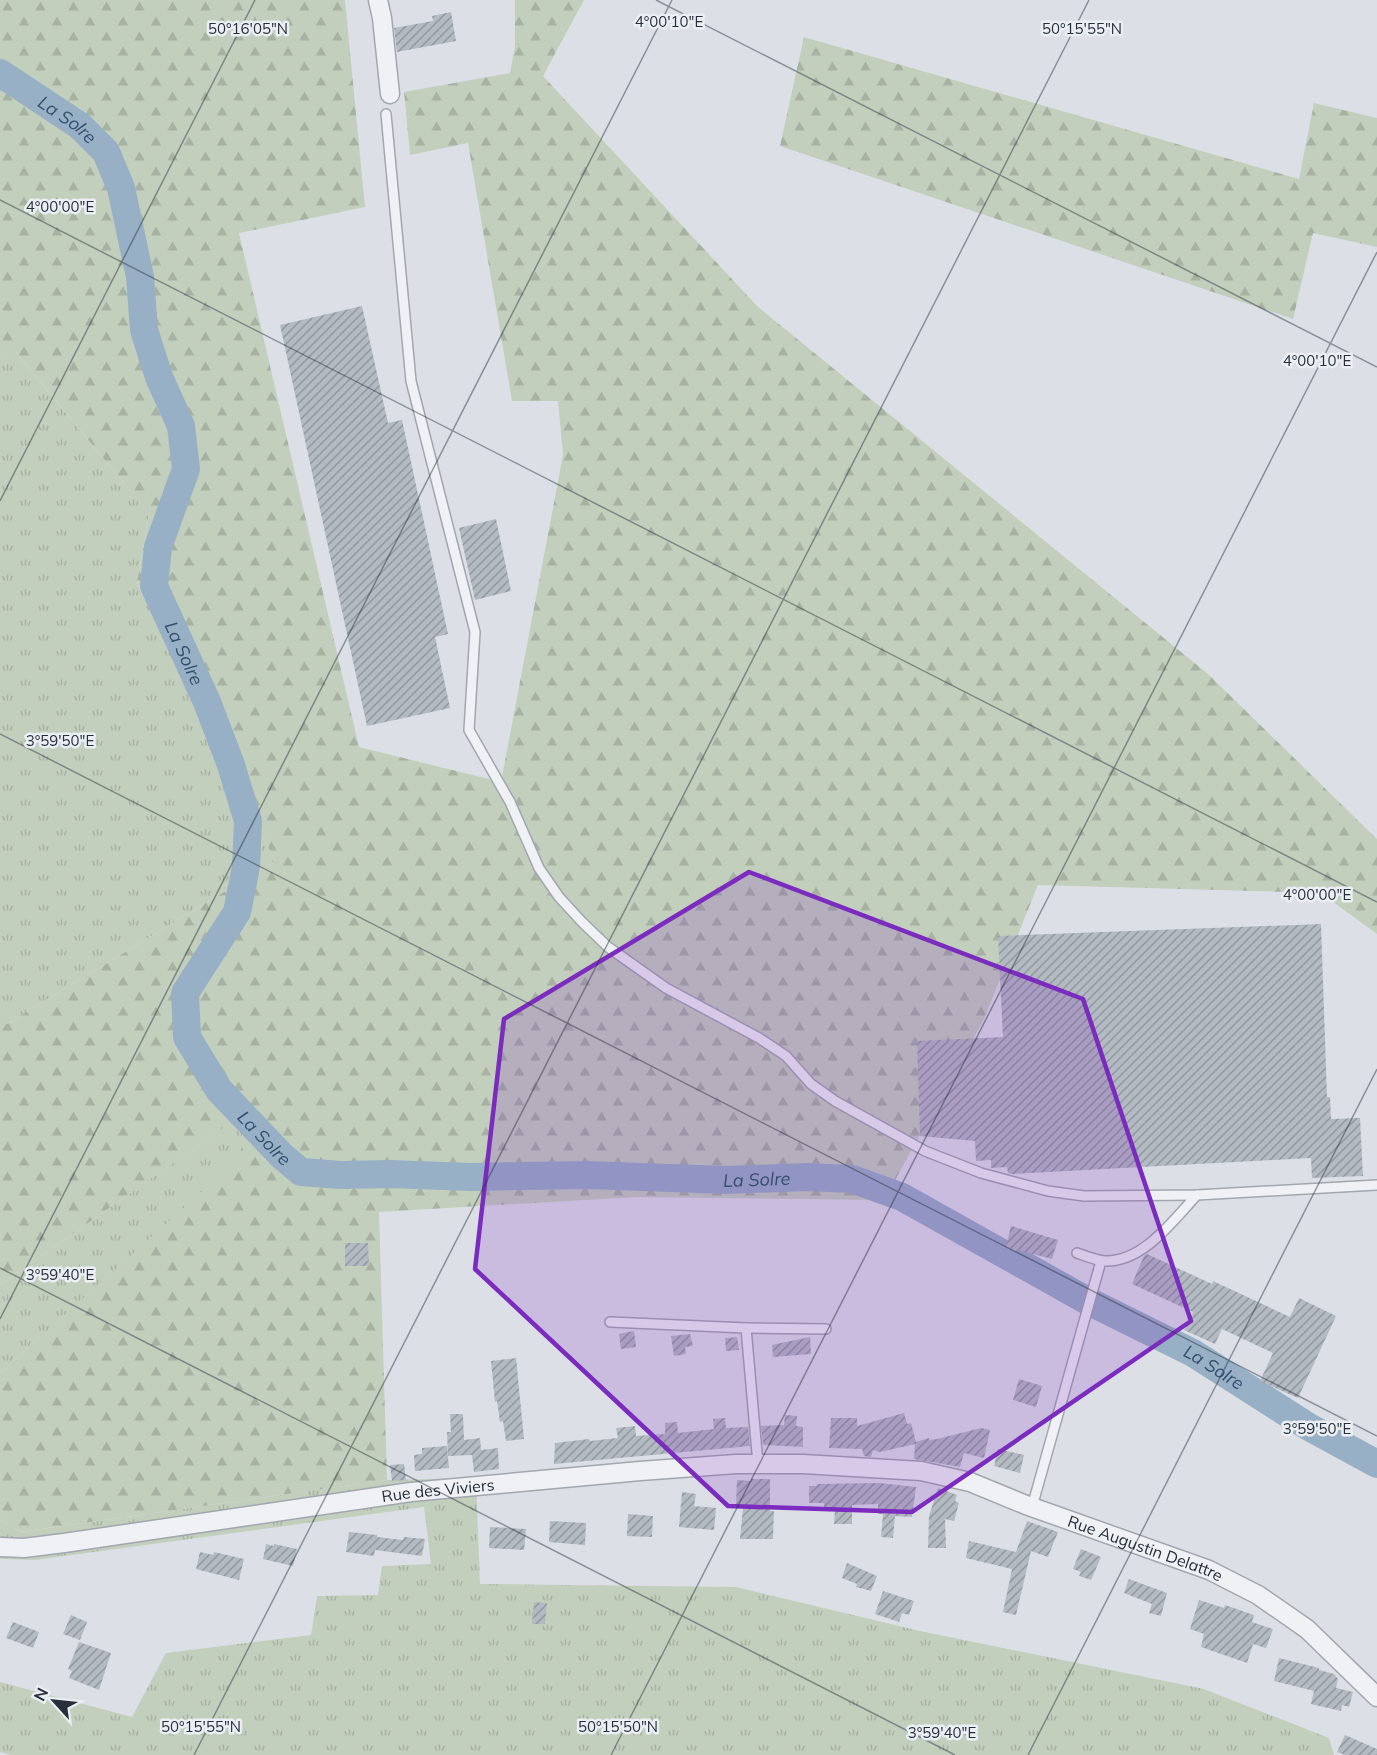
<svg xmlns="http://www.w3.org/2000/svg" width="1377" height="1755" font-family="Mulish,sans-serif">
<style>
.grass{fill:url(#grass-tufts)}
.forest{fill:url(#forest-firs)}
.lines{fill:none;stroke-linecap:round;stroke-linejoin:round}
.river{stroke:#98b0c5;stroke-width:28}
.building{fill:url(#building-hatch)}
.lane-casing{stroke:#a2a7af;stroke-width:12}
.street-casing{stroke:#a2a7af;stroke-width:21}
.lane{stroke:#eff1f4;stroke-width:9}
.street{stroke:#eff1f4;stroke-width:18}
.marked{fill:#7b2cbf;fill-opacity:0.2;stroke:#7b2cbf;stroke-width:4.5;stroke-linejoin:round}
.ticks{fill:none;stroke:#262f3b;stroke-width:1.5;stroke-opacity:0.45}
.labels{text-anchor:middle;dominant-baseline:central;stroke-width:5;stroke-linejoin:round;paint-order:stroke}
.street-label{font-size:16px;fill:#262f3b;stroke:#ebeff4}
.water-label{font-size:18px;font-style:italic;fill:#324f6e;stroke:#ebeff4}
.ticks-label{font-size:15px;text-anchor:middle;fill:#262f3b;stroke:#ebeff4;stroke-width:5;stroke-linejoin:round;paint-order:stroke}
</style>
<defs>
<pattern id="grass-tufts" width="24" height="20" patternUnits="userSpaceOnUse" patternTransform="scale(1.5)"><rect width="24" height="20" fill="#c3cfbd"/><path d="M3 7l-1-3M5 7V3M7 7l1-3M15 17l-1-3M17 17v-4M19 17l1-3" fill="none" stroke="#a7b2a3"/></pattern>
<pattern id="forest-firs" width="22" height="20" patternUnits="userSpaceOnUse" patternTransform="scale(1.5)"><rect width="22" height="20" fill="#c3cfbd"/><path d="M5 1l3.5 6h-7zM16 11l3.5 6h-7z" fill="#a7b2a3"/></pattern>
<pattern id="building-hatch" width="6" height="6" patternUnits="userSpaceOnUse" patternTransform="scale(1.5)"><rect width="6" height="6" fill="#b4bac2"/><path d="M-1 1l2-2M0 6l6-6M5 7l2-2" fill="none" stroke="#92989f"/></pattern>
</defs>
<rect width="100%" height="100%" fill="#dce0e6"/>
<!-- grass -->
<g class="grass">
<path d="M15,351L149,514L137,583L275,861L0,1028V354Z"/>
<path d="M255,1105L239,1159L0,1373V1285Z"/>
<path d="M476,1478L480,1584L736,1587L920,1631L1204,1689L1329,1738L1334,1755H11L0,1752V1682L132,1717L166,1653L311,1635L317,1596L378,1595L382,1566L431,1564L424,1507L35,1560L0,1559V1519L20,1532L387,1480Z"/>
</g>
<!-- forest -->
<g class="forest">
<path d="M0,0H345L365,207L239,233L359,747L501,782L563,455L558,401H512L468,143L410,155L404,92L510,73L515,46V0H584L543,76L758,307L1208,674L1377,839V934L1321,893L1038,885L984,1019L884,1200L636,1197L379,1212L387,1480L20,1532L0,1519V1373L238,1159L254,1106L0,1285V1028L275,861L137,582L149,514L16,352L0,354Z"/>
<path d="M804,37L1299,179L1314,103L1377,118V247L1313,233L1293,319L780,146Z"/>
</g>
<g class="lines">
<!-- river -->
<path class="river" id="s1" d="M0,73L80,126L106,152L121,188L140,277L144,330L159,377L181,426L186,469L158,547L154,586L207,702L231,765L248,821L246,867L237,912L185,993L187,1037L219,1090L282,1156L301,1172L340,1175L390,1174L471,1177L587,1175L725,1180L807,1177L852,1179L902,1197L1086,1300L1193,1353L1309,1427L1377,1464"/>
</g>
<!-- building -->
<g class="building">
<path d="M451,12L456,41L397,52L394,28L433,21L432,16Z"/>
<path d="M362,306L388,423L402,420L448,634L435,637L450,708L367,726L280,325Z"/>
<path d="M496,519L511,591L475,600L459,528Z"/>
<path d="M1321,924L1327,1097H1330L1331,1119L1360,1118L1363,1176L1312,1178L1311,1158L1012,1174L1008,1173L1007,1167L991,1168V1160L976,1161L975,1141L920,1136L917,1041L1003,1037L998,936Z"/>
<path d="M1011,1226L1058,1240L1052,1259L1018,1250L1017,1252L1006,1246Z"/>
<path d="M345,1243H368L369,1266H345Z"/>
<path d="M1147,1254L1212,1284L1213,1281L1290,1317L1299,1298L1336,1316L1298,1398L1260,1381L1273,1353L1222,1329L1215,1344L1184,1330L1193,1312L1132,1284L1144,1256Z"/>
<path d="M634,1331L636,1347L621,1349L619,1334Z"/>
<path d="M690,1334L693,1346L685,1347L686,1354L674,1356L671,1336Z"/>
<path d="M737,1337L739,1350L726,1351L725,1338Z"/>
<path d="M810,1337L811,1354L773,1357L772,1345Z"/>
<path d="M516,1358L524,1439L506,1441L503,1421L500,1422L497,1401L495,1402L491,1361Z"/>
<path d="M1019,1379L1042,1386L1036,1407L1013,1400Z"/>
<path d="M904,1413L907,1424L911,1423L916,1442L929,1438V1440L937,1439L981,1428L990,1430L984,1458L964,1453L960,1467L914,1459L915,1444L880,1452L873,1450L871,1457L864,1456L862,1449L829,1448L831,1418H857V1426Z"/>
<path d="M450,1414H463L464,1440L480,1438L481,1450L498,1448L499,1469L474,1472L472,1455L448,1456L447,1432H451Z"/>
<path d="M785,1415L797,1416L796,1426L803,1427V1447L763,1445L761,1426L784,1425Z"/>
<path d="M725,1418L726,1428L748,1427L750,1446L554,1464L555,1443L589,1439L590,1441L618,1438L616,1428L635,1426L636,1436L665,1434V1423L677,1422L678,1433L714,1429L713,1419Z"/>
<path d="M447,1446L449,1468L415,1471L414,1455L422,1454V1448Z"/>
<path d="M998,1449L1024,1455L1020,1473L994,1466Z"/>
<path d="M404,1464L406,1480L392,1481L390,1465Z"/>
<path d="M751,1479H770V1511H774L773,1539H740L743,1508H736L737,1480L751,1481Z"/>
<path d="M879,1483L916,1487L912,1517L895,1516L893,1538L881,1537L883,1514H878V1504L852,1505V1524H834L835,1511H824V1503H809V1486H817V1484Z"/>
<path d="M938,1488L957,1495L955,1501L959,1503L954,1521L945,1519L946,1548H928L929,1516Z"/>
<path d="M682,1492L696,1494L694,1506L716,1508L714,1530L679,1527Z"/>
<path d="M628,1514L653,1516L652,1537L627,1536Z"/>
<path d="M550,1521L586,1523L585,1545L549,1542Z"/>
<path d="M1027,1521L1058,1532L1048,1557L1031,1551L1016,1615L1003,1612L1012,1569L966,1558L969,1541L1016,1552Z"/>
<path d="M490,1527L526,1529L524,1550L489,1548Z"/>
<path d="M349,1532L377,1535V1537L403,1540L404,1537L425,1539L422,1556L375,1550L374,1556L346,1552Z"/>
<path d="M266,1544L274,1546V1544L297,1549L293,1566L263,1559Z"/>
<path d="M1081,1549L1101,1557L1091,1580L1079,1576L1081,1572L1073,1569Z"/>
<path d="M200,1552L213,1555L214,1552L244,1559L239,1580L196,1569Z"/>
<path d="M847,1563L877,1576L871,1591L856,1587L857,1584L842,1578Z"/>
<path d="M1129,1579L1167,1593L1161,1616L1149,1613L1152,1604L1124,1593Z"/>
<path d="M883,1591L914,1601L909,1615L902,1613L899,1622L875,1614Z"/>
<path d="M1199,1600L1224,1608L1225,1605L1254,1615L1252,1622L1273,1629L1266,1648L1253,1644L1247,1663L1201,1647L1204,1634L1190,1629Z"/>
<path d="M534,1602L547,1603L545,1624H532Z"/>
<path d="M71,1615L87,1622L80,1640L63,1634Z"/>
<path d="M13,1622L39,1632L33,1648L6,1638Z"/>
<path d="M79,1642L111,1653L99,1690L69,1678L72,1671L68,1669Z"/>
<path d="M1279,1658L1319,1668V1670L1334,1674L1338,1679L1336,1688L1353,1692L1349,1707L1342,1705L1341,1711L1311,1704L1314,1691L1274,1681Z"/>
<path d="M1345,1735L1377,1749V1755H1345L1337,1752Z"/>
</g>
<g class="lines">
<!-- lane casing -->
<g class="lane-casing">
<g id="lane">
<path d="M386,114L411,381L475,632L469,730L510,802L539,868L559,897L582,922L608,947L666,988L759,1038L786,1056L811,1084L835,1101L925,1151L981,1173L1048,1191L1084,1196L1197,1195L1377,1185"/>
<path d="M1077,1253C1086,1256 1095,1260 1105,1261C1144,1262 1173,1220 1197,1195"/>
<path d="M610,1322L746,1328L758,1464"/>
<path d="M746,1328L826,1329"/>
<path d="M1032,1507L1101,1261"/>
</g>
</g>
<!-- street casing -->
<g class="street-casing">
<g id="street">
<path d="M378,0L382,18L390,94"/>
<path id="s2" d="M0,1547L24,1548L64,1543L411,1492L640,1471L736,1464H803L921,1471L970,1482L1026,1505L1209,1570L1258,1595L1307,1629L1377,1697"/>
</g>
</g>
<!-- lane -->
<use href="#lane" class="lane"/>
<!-- street -->
<use href="#street" class="street"/>
</g>
<!-- marked area -->
<path class="marked" d="M749,872L1083,999L1191,1321L912,1512L728,1506L475,1269L504,1019Z"/>
<!-- ticks -->
<path class="ticks" d="M656,0L1377,367M0,200L1377,902M0,501L255,0M0,734L1377,1436M0,1268L955,1755M0,1319L672,0M194,1755L1089,0M611,1755L1377,252M1028,1755L1377,1069"/>
<g class="labels">
<!-- street labels -->
<g class="street-label">
<text stroke="none"><textPath href="#s2" startOffset="442">Rue des Viviers</textPath></text>
<text stroke="none"><textPath href="#s2" startOffset="1164">Rue Augustin Delattre</textPath></text>
</g>
<!-- water labels -->
<g class="water-label">
<text stroke="none"><textPath href="#s1" startOffset="82">La Solre</textPath></text>
<text stroke="none"><textPath href="#s1" startOffset="658">La Solre</textPath></text>
<text stroke="none"><textPath href="#s1" startOffset="1198">La Solre</textPath></text>
<text stroke="none"><textPath href="#s1" startOffset="1704">La Solre</textPath></text>
<text stroke="none"><textPath href="#s1" startOffset="2208">La Solre</textPath></text>
</g>
</g>
<g class="ticks-label">
<text x="669" y="27">4°00'10"E</text>
<text x="248" y="34">50°16'05"N</text>
<text x="1082" y="34">50°15'55"N</text>
<text x="60" y="212">4°00'00"E</text>
<text x="1317" y="366">4°00'10"E</text>
<text x="60" y="746">3°59'50"E</text>
<text x="1317" y="900">4°00'00"E</text>
<text x="60" y="1280">3°59'40"E</text>
<text x="1317" y="1434">3°59'50"E</text>
<text x="201" y="1732">50°15'55"N</text>
<text x="618" y="1732">50°15'50"N</text>
<text x="942" y="1738">3°59'40"E</text>
</g>
<!-- north arrow -->
<g transform="translate(54 1701) rotate(297)" stroke="#ebeff4" stroke-width="4.5" paint-order="stroke">
<path d="M0-4.5L10 22L0 15L-10 22Z" fill="#262f3b"/>
<text y="-9" font-size="16" font-weight="bold" text-anchor="middle" fill="#262f3b">N</text>
</g>
</svg>
